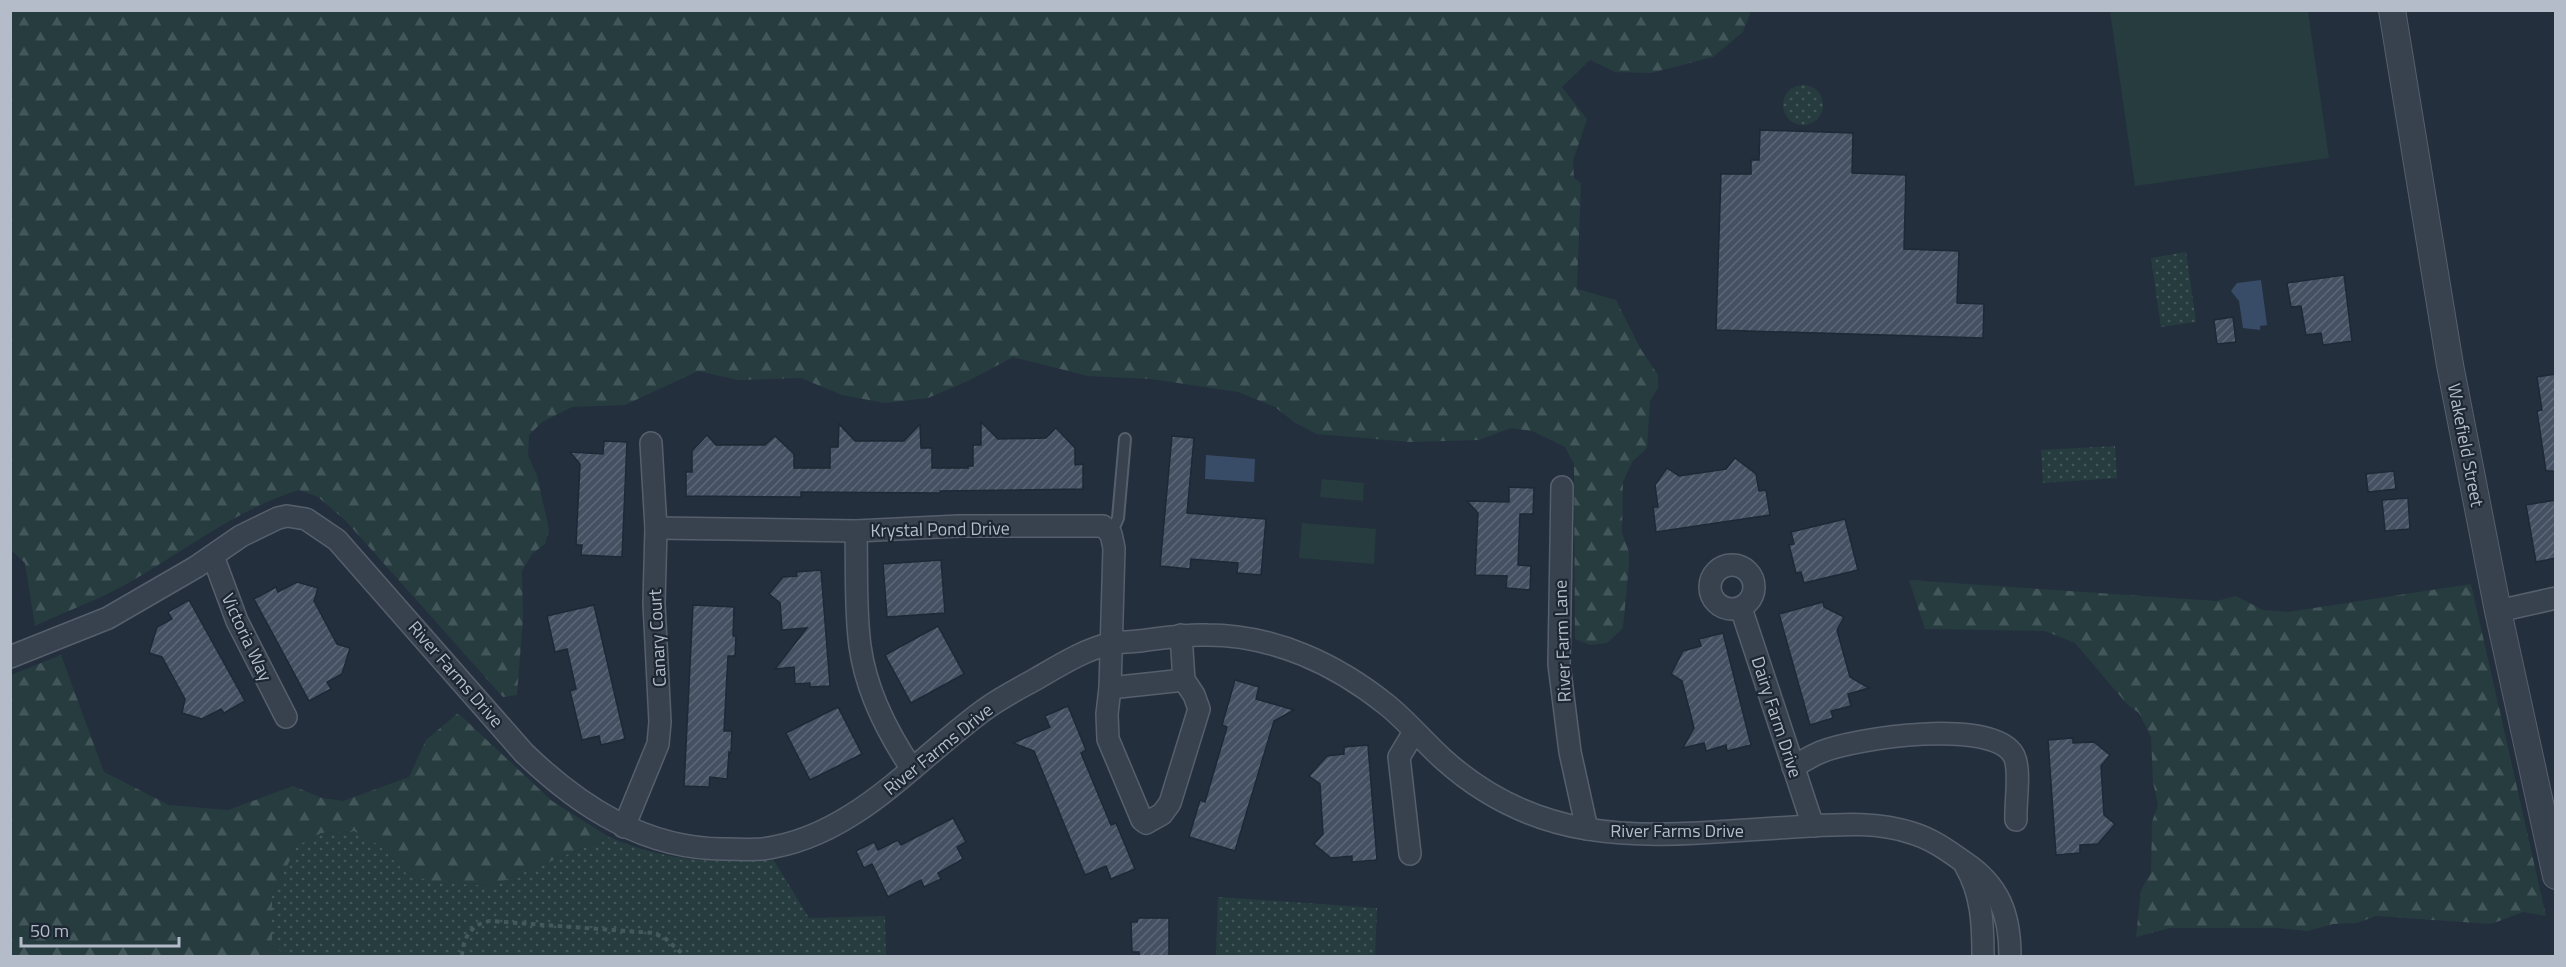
<svg xmlns="http://www.w3.org/2000/svg" width="2566" height="967" font-family="'Titillium Web',sans-serif">
<style>
.grass{fill:url(#grass-dots)}
.forest{fill:url(#forest-firs)}
.garden{fill:#263c3f}
.water{fill:#394c67}
.building{fill:url(#building-hatch);stroke:#1f2835;stroke-width:1.5}
.lines{fill:none;stroke-linecap:round;stroke-linejoin:round}
.service-casing{stroke:#565f6c;stroke-width:14}
.minor-casing{stroke:#565f6c;stroke-width:24}
.tertiary-casing{stroke:#565f6c;stroke-width:28}
.path{stroke:#44595c;stroke-width:4;stroke-dasharray:4.5 4.5;stroke-linecap:butt}
.service{stroke:#38414e;stroke-width:10}
.minor{stroke:#38414e;stroke-width:21}
.tertiary{stroke:#38414e;stroke-width:26}
.labels{text-anchor:middle;dominant-baseline:central;stroke-width:4.5;stroke-linejoin:round;paint-order:stroke}
.street-label{font-size:18px;fill:#b4bcc9;stroke:#1d2633}
</style>
<defs>
<pattern id="grass-dots" width="8" height="8" patternUnits="userSpaceOnUse" patternTransform="scale(1.5)"><rect width="8" height="8" fill="#263c3f"/><path d="M2 2h.1M6 6h.1" fill="none" stroke="#435659" stroke-width="1.8" stroke-linecap="round"/></pattern>
<pattern id="forest-firs" width="22" height="20" patternUnits="userSpaceOnUse" patternTransform="scale(1.5)"><rect width="22" height="20" fill="#263c3f"/><path d="M5 1l3.5 6h-7zM16 11l3.5 6h-7z" fill="#435659"/></pattern>
<pattern id="building-hatch" width="6" height="6" patternUnits="userSpaceOnUse" patternTransform="scale(1.5)"><rect width="6" height="6" fill="#455162"/><path d="M-1 1l2-2M0 6l6-6M5 7l2-2" fill="none" stroke="#5d6877"/></pattern>
</defs>
<rect width="100%" height="100%" fill="#242f3e"/>
<!-- grass -->
<g class="grass">
<circle cx="1803" cy="105" r="20"/>
<path d="M2186,252L2196,322L2161,327L2151,258Z"/>
<path d="M2115,446L2117,478L2043,483L2041,450Z"/>
<path d="M354,831L379,845L406,873L433,881L491,886L609,837C669,862 709,863 773,859L809,918L885,916L886,956H284L272,942V896L297,845L321,833Z"/>
<path d="M1218,897L1377,908L1375,956H1216Z"/>
</g>
<!-- forest -->
<g class="forest">
<path d="M10,11L11,10L1751,11L1743,32L1713,57L1651,73L1615,72L1590,60L1562,87L1587,119L1573,161L1574,178L1581,183L1577,289L1616,300L1640,348L1658,375V388L1650,401L1647,448L1632,462L1623,482L1622,533L1629,552V564L1623,628L1607,643L1590,645L1575,639L1574,464L1565,447L1532,431L1511,428L1479,440L1410,442L1317,434L1294,422L1275,407L1238,392L1151,379L1088,376L1013,357L970,380L928,398L885,403L842,395L801,378L738,380L698,371L625,405L572,407L542,422L529,435L528,456L537,475L549,530L545,544L532,554L522,571L523,618L517,695L503,697L345,520L318,497L299,490C237,509 186,550 130,582C101,599 66,611 35,626L25,563L10,549Z"/>
<path d="M1909,580L2217,601L2236,596L2263,610L2288,612L2471,584L2546,916L2523,912L2491,924L2376,916L2357,923L2333,924L2307,931L2279,928H2170L2136,937L2141,890L2151,873L2152,822L2158,805L2153,782L2151,737L2139,713L2127,704L2075,643L2045,631L1925,629Z"/>
<path d="M61,655L104,772L169,805L228,810L293,786L322,798L343,801L409,777L426,740L458,713L552,801L609,837L491,886L433,882L406,873L379,845L354,831L321,833L297,846L272,896V942L284,956H11V675Z"/>
</g>
<!-- garden -->
<g class="garden">
<path d="M2110,11H2308L2329,158L2135,186Z"/>
<path d="M1322,479L1364,483L1363,501L1320,497Z"/>
<path d="M1302,523L1376,529L1374,564L1299,558Z"/>
</g>
<!-- water -->
<g class="water">
<path d="M2261,280L2267,325L2260,326V330L2243,328L2239,301L2231,291L2237,283Z"/>
<path d="M1206,455L1255,459L1254,482L1205,479Z"/>
</g>
<!-- building -->
<g class="building">
<path d="M1760,130L1853,133L1852,173L1906,175L1904,249L1959,251L1957,303L1984,304L1983,338L1716,330L1721,174H1751V160H1759Z"/>
<path d="M2344,275L2352,341L2323,345L2321,333L2306,335L2301,306L2291,307L2287,283Z"/>
<path d="M2233,317L2236,342L2217,344L2214,320Z"/>
<path d="M2556,374V471H2546L2537,411L2542,410L2537,377Z"/>
<path d="M981,422L998,439L1046,438L1056,428L1075,448V465L1083,464V489L940,491V493L801,492V497L686,496V472H692V451L707,435L716,445H765L775,436L794,454V468H830V447H838L839,424L855,441H904L920,424L921,448H932V468H968V466H973V445H981Z"/>
<path d="M1172,436L1194,438L1187,513L1266,519L1261,575L1237,573L1238,563L1191,559L1190,569L1160,566Z"/>
<path d="M604,441L627,442L622,557L581,555L582,545H576L580,464L570,452L603,454Z"/>
<path d="M1735,458L1756,474L1759,491L1766,490L1770,515L1656,532L1653,507H1658L1655,485L1667,468L1679,476L1726,469Z"/>
<path d="M2394,471L2396,489L2368,492L2366,474Z"/>
<path d="M1509,487L1534,488L1533,514H1520L1518,565L1531,566L1530,590L1506,588L1507,576L1475,575L1478,513L1467,501L1509,502Z"/>
<path d="M2408,498L2410,529L2385,531L2382,500Z"/>
<path d="M2556,500V558L2536,562L2526,505Z"/>
<path d="M1845,519L1858,570L1804,583L1801,572L1796,573L1789,545L1794,544L1791,532Z"/>
<path d="M941,560L945,613L887,617L883,564Z"/>
<path d="M821,570L830,686L810,687V683L795,684L794,667L775,669L807,628L782,630L780,603L769,594L783,577L797,576L796,572Z"/>
<path d="M297,582L318,588L314,601L337,644L350,648L342,674L327,682L331,689L309,701L254,599L276,587L278,592Z"/>
<path d="M189,600L245,701L224,713L221,709L202,719L182,713L185,699L162,657L149,653L157,627L172,619L168,612Z"/>
<path d="M1823,602L1824,607L1844,617L1837,630L1850,677L1869,688L1848,694L1851,706L1831,711L1833,718L1810,725L1779,614Z"/>
<path d="M594,605L625,739L601,745L599,736L582,740L570,691L576,689L567,649L555,652L547,616Z"/>
<path d="M693,605L734,607L733,636H736L735,656H728L724,731H732L731,753L729,752L727,779L710,777L709,787L684,786Z"/>
<path d="M938,626L964,674L911,703L885,655Z"/>
<path d="M1723,633L1751,745L1727,751L1726,745L1706,751L1704,743L1683,748L1694,728L1682,681L1671,674L1683,651L1701,646L1699,639Z"/>
<path d="M1235,680L1259,687L1256,699L1294,710L1274,721L1235,851L1189,837L1200,800L1205,802L1227,727L1222,725Z"/>
<path d="M1068,706L1086,750L1081,753L1111,825L1116,823L1135,869L1111,879L1106,866L1085,875L1034,751L1013,743L1050,727L1045,716Z"/>
<path d="M838,707L862,754L810,780L786,733Z"/>
<path d="M2073,738V743L2094,742L2110,755L2101,766L2104,815L2115,824L2098,844L2080,845V853L2056,855L2048,740Z"/>
<path d="M1368,745L1377,860L1352,862V856L1331,858L1314,844L1323,834L1320,784L1309,776L1327,756L1344,754V747Z"/>
<path d="M953,818L966,842L957,847L963,859L938,873L941,879L924,887L921,880L888,897L872,864L864,868L856,851L874,842L878,850L898,840L901,845Z"/>
<path d="M1138,918H1169V956H1139V952H1132L1131,922H1137Z"/>
</g>
<g class="lines">
<!-- service casing -->
<g class="service-casing">
<path id="service" d="M1111,534L1118,518L1125,439"/>
</g>
<!-- minor casing -->
<g class="minor-casing">
<g id="minor">
<path d="M1562,487L1559,664L1570,752L1587,829"/>
<path d="M656,528L856,531L959,526H1103L1111,534L1114,548L1110,688L1107,714L1108,739L1142,820L1146,823L1162,814L1170,803L1199,709L1194,695L1184,680L1181,635"/>
<path d="M856,531C857,569 855,608 860,646C866,691 887,732 912,769"/>
<path d="M213,556L237,621L286,717"/>
<circle cx="1732" cy="587" r="22"/>
<path d="M1741,608L1813,826"/>
<path d="M2498,611L2556,598"/>
<path d="M10,657L108,618L196,567L241,536L278,518L287,516L306,519L337,540L524,753C580,807 646,850 727,849C738,849 750,850 762,849C853,838 914,761 984,710C1000,698 1018,689 1036,679C1060,665 1085,649 1113,643C1122,642 1130,642 1139,641C1162,638 1184,634 1207,635C1274,635 1336,664 1387,705C1407,721 1424,742 1443,759C1484,796 1533,820 1587,829C1623,835 1662,835 1699,833C1736,831 1773,828 1810,826C1844,824 1879,822 1912,833C1932,839 1947,850 1964,862C1999,885 2010,914 2010,956"/>
<path d="M1110,688L1184,680"/>
<path d="M1793,767C1802,762 1811,756 1821,752C1855,738 1994,717 2014,756C2021,770 2015,803 2016,820"/>
<path d="M624,827L658,744L660,722L654,603L656,528L651,443"/>
<path d="M1410,854L1399,757L1414,732"/>
<path d="M1965,865C1982,894 1983,924 1983,956"/>
</g>
</g>
<!-- tertiary casing -->
<g class="tertiary-casing">
<path id="tertiary" d="M2392,10L2450,365L2498,611L2556,876"/>
</g>
<!-- path -->
<path class="path" d="M462,956C463,938 471,924 490,921L654,933L666,939L685,956"/>
<!-- service -->
<use href="#service" class="service"/>
<!-- minor -->
<use href="#minor" class="minor"/>
<!-- tertiary -->
<use href="#tertiary" class="tertiary"/>
</g>
<g class="labels">
<!-- street labels -->
<g class="street-label">
<text transform="translate(2466 445) rotate(79)">Wakefield Street</text>
<text transform="translate(940 529) rotate(-1)">Krystal Pond Drive</text>
<text transform="translate(247 637) rotate(65)">Victoria Way</text>
<text transform="translate(657 638) rotate(-93)">Canary Court</text>
<text transform="translate(1562 641) rotate(-92)">River Farm Lane</text>
<text transform="translate(456 674) rotate(49)">River Farms Drive</text>
<text transform="translate(1777 717) rotate(72)">Dairy Farm Drive</text>
<text transform="translate(938 749) rotate(-39)">River Farms Drive</text>
<text x="1677" y="830">River Farms Drive</text>
</g>
</g>
<!-- border -->
<rect width="2566" height="967" fill="none" stroke="#b4bcc9" stroke-width="24"/>
<!-- scale -->
<path d="M21 937v9h158v-9" fill="none" stroke="#b4bcc9" stroke-width="3"/>
<text x="30" y="937" font-size="18" fill="#b4bcc9" stroke="#1d2633" stroke-width="4.5" paint-order="stroke">50 m</text>
</svg>
